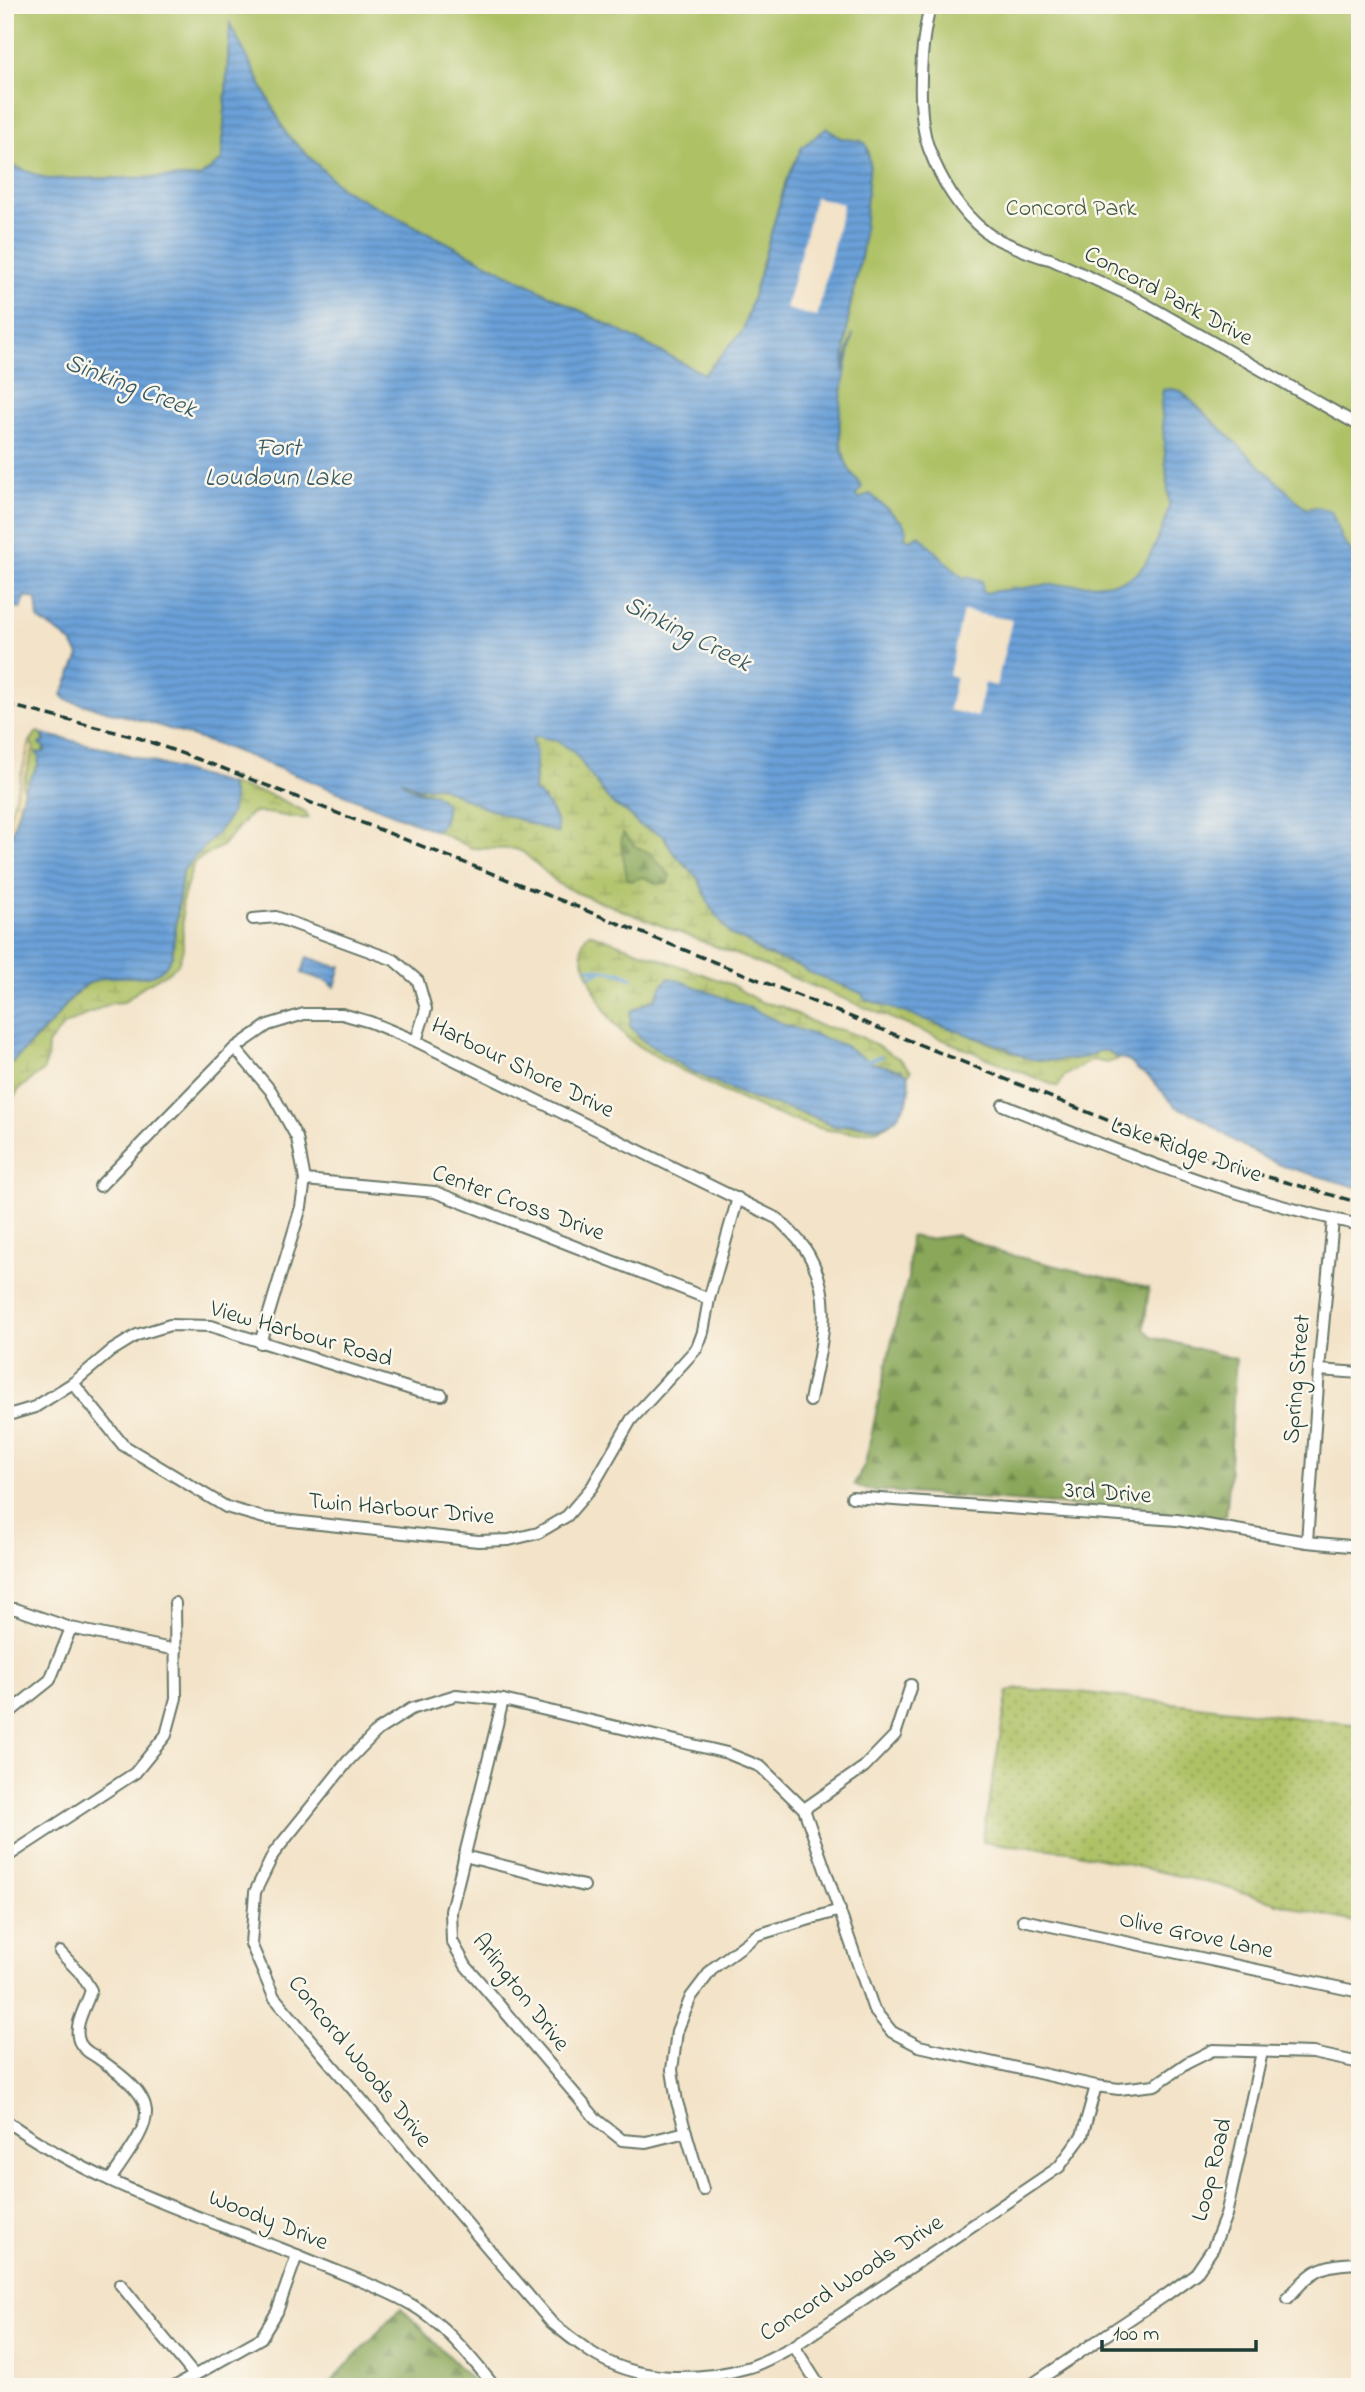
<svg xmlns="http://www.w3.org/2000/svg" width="1365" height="2392" font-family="'Indie Flower',sans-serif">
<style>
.grass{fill:url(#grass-dots);stroke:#667f4c;stroke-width:2}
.forest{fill:url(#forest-firs);stroke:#547247;stroke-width:2}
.wetland{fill:url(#wetland-marsh);stroke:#667f4c;stroke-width:2;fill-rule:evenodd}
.sand{fill:url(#sand-dots);stroke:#868c69;stroke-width:2}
.park{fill:#aec165;stroke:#667f4c;stroke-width:2}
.water{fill:url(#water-rules);stroke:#456e86;stroke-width:2}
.pier{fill:#f3e3c8}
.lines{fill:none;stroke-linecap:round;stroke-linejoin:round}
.stream{stroke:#6ba0d8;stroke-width:3.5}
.minor-casing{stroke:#697768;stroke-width:14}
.minor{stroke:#fff;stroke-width:10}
.rail{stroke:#1f3d34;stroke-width:3.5;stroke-dasharray:10 5;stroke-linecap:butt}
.labels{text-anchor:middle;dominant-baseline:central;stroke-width:5;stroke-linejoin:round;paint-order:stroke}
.park-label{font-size:24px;fill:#435e40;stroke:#fbf7ec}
.street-label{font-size:24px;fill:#1f3d34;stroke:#fbf7ec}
.water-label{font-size:26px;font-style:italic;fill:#365b65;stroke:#fbf7ec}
</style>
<defs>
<pattern id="grass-dots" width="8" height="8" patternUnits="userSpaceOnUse" patternTransform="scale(1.75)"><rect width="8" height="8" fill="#aec165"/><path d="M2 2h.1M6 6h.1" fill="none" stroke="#8d9e54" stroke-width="1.8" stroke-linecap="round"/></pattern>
<pattern id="forest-firs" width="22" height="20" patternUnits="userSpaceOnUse" patternTransform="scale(1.75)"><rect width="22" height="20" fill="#8aa75a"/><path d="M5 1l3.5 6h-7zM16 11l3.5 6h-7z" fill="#70894b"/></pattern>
<pattern id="wetland-marsh" width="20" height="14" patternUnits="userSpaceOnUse" patternTransform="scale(1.75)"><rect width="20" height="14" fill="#aec165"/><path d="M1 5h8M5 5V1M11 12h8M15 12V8" fill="none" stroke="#8d9e54"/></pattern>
<pattern id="sand-dots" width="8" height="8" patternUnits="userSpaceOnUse" patternTransform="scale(1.75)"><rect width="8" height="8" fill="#eeda9e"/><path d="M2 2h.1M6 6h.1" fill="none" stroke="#ccbc89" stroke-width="1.8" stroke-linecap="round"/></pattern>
<pattern id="water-rules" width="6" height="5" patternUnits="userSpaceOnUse" patternTransform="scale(1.75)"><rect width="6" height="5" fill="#6ba0d8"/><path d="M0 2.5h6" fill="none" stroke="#5784b0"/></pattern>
</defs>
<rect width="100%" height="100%" fill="#fbf7ec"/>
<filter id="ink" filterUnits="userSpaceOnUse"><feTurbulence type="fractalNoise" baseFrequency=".0143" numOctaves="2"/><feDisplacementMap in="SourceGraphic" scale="14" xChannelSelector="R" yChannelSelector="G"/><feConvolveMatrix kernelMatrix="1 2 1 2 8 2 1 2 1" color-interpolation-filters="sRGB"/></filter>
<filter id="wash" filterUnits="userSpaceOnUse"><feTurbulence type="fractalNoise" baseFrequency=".00686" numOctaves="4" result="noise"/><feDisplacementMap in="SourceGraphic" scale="28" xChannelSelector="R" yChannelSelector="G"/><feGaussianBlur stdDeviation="1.57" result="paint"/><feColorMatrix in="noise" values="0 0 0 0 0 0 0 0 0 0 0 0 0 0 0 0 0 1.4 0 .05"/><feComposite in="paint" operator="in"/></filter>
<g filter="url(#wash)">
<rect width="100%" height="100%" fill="#f3e3c8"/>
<!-- grass -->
<path class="grass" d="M1021,1689L1078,1692L1360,1725V1923L1305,1911L1218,1885L1069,1851L982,1842L1008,1691Z"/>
<!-- forest -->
<g class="forest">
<path d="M623,832C635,847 638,844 651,853C658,859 662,869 670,875L668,883L658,884L643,877L632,881L627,879L621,843Z"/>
<path d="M957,1235L1002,1253L1149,1288L1144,1329L1153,1337L1236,1359C1231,1411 1232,1464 1226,1516L1214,1519L1067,1505L867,1490L854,1484L865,1464L894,1330L908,1279L910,1236L928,1239Z"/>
<path d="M401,2308L479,2387H326Z"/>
</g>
<!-- wetland -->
<g class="wetland">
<path d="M40,732C52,748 33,774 24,790L22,786L34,747L30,742L36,733Z"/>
<path d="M541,735L555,740L573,751L612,804L627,812L639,825L650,831L662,833L671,850L698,878L711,908L731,935L746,941L763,954L802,967L806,971L1027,1058H1084L1094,1055L1098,1050L1108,1051L1121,1058L1107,1063L1092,1060L1064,1076L1058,1087L740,956L575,892L560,885L523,852L515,849L472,848L436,831C446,821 451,807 437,796C427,789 414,793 401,780L428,788L435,784L439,786L483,807L557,833L544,799L534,791L536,753L531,740L535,736ZM623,833L635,846L650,853L670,875L668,883L658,884L643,877L632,881L627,879L621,843Z"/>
<path d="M228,784L271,795L306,812L308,818C288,820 271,810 251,813L222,846L194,862L182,902L183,949L178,964L167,973L145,985L124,1002L111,1003L64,1025L48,1044L47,1061L43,1071L19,1089L5,1111V1070L50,1025L76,993L90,982L106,976L120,977L172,956L182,873L187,864L214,837L233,797Z"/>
<path d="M589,933L732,985L760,1002L783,1007L820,1026L842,1030L861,1037L900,1059L911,1071L908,1075L901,1070L872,1063L843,1045L785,1025L748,1007L716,995L663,984L655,999L642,1004L679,1063L689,1070L837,1127C861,1122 875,1133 897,1116C884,1135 849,1134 828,1130C775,1119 707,1085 661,1059C650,1053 638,1047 629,1039C608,1021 597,997 587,972C582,958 577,944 589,933Z"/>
</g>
<!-- sand -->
<path class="sand" d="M30,742L34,747L22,785L24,790L5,858V834Z"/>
<!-- park -->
<path class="park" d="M5,5H1360V566L1342,538L1331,511L1317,507L1306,509L1283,490L1175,503L1150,568L1113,587L976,596L874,522L834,468L842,365L849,312L862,252L869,152C864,138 856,142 843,139C837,137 832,132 827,128L786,181L743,331L704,374L342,189L287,135L230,25L222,160L200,177L47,179L5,163Z"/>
<!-- water -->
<g class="water">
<path d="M230,24L287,135L342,189L704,374L743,331L786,181L802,147L827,128L840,138L861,141L866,144L870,163L862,252L849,312L843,372L853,333C846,373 829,431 849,469C853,476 858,480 862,487L856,496L859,499L870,494L902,522L907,530L904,537L910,540L919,535L964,579L968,576L982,581L983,593C1001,590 1019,589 1036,586C1063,582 1117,591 1137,573C1150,562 1166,522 1169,505L1161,403L1163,390L1171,389L1181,391L1306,509L1317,507L1331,511L1342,538L1360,566V1188L1283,1166L1263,1157L1234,1141L1197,1115L1176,1107L1149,1077L1138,1070L1128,1060L1115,1057L1108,1051H1098C1088,1061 1042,1062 1027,1058C1021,1056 1013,1051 1007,1048L865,999L861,993L806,971L802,967L763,953L746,941L731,935L711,908L698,878L671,850L665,836L639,825L627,812L612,804L573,751L555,740L535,736L532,740L536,753L534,791C547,802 558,816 558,833L483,807L439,786L418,788L402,780L403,783C408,786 413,789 418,791C423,793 429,792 434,794C452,802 447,820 436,831L230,749L151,723L67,700L62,695L79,656C72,637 54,631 38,619L36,599L25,596L21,609L5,602V163L47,179L200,177L222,160Z"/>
<path d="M43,734L108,749L228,784C250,817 196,848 182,873L172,956C156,991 121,969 94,981C75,988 64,1009 51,1023C36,1039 20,1053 5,1070V858L24,790L38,765L39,757L36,752L42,753L45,751L44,746L40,745V743L45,742Z"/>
<path d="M307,957L337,967L341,966L335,987L331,985L332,983L302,973Z"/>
<path d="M669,978L675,979L748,1007L785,1025L843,1045L872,1063L901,1070L908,1075L910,1085L907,1102L897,1117L886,1125L875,1127L851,1124L837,1127L806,1114L747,1097L689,1070L641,1039L630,1026L631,1011L655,999L663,984Z"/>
</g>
<!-- pier -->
<g class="pier">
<path d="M815,197L843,204L817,317L786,309Z"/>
<path d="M963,611L1012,620L996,686L985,683L977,717L949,710L956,677L949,675Z"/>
</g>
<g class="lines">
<!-- stream -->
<g class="stream">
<path d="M588,968L622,973L632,978"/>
<path d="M591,975L599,972"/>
<path d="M866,1061L881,1057"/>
</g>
</g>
</g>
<g filter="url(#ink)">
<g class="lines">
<!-- minor casing -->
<g class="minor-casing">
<g id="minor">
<path d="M931,5C920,40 916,114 929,149C940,178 960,213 986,232C995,240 1009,244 1020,249C1030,253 1039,257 1050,259L1135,298L1360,426"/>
<path d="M253,919L276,917L394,960L418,981L426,1009L416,1041"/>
<path d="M235,1048L271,1091L297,1138L305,1180L301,1207L260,1343"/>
<path d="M1003,1105C1119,1152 1237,1200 1360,1225"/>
<path d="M305,1180L435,1192L709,1299"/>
<path d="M100,1186L235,1048L268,1025L304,1014H342L370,1022L416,1041L778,1219C787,1228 797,1237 804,1247C838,1298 820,1346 810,1401"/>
<path d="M1319,1370L1360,1373"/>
<path d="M73,1383L123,1445L226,1507L264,1518L478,1541L509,1540L538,1533L567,1516L592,1487L631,1420L697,1348L703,1332L709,1299L738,1198"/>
<path d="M5,1416L35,1407L73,1383L111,1351L137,1335L170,1325L211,1326L417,1391L442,1395"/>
<path d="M852,1497L1177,1520L1307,1542L1360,1547"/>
<path d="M1307,1542L1319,1370L1333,1220"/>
<path d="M5,1609H16L71,1628L176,1650"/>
<path d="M503,1700L451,1911L452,1941L466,1966L597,2120L622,2140L646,2142L686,2132"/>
<path d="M5,1716L50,1680L71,1628"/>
<path d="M804,1809L864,1767L895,1735L911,1685"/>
<path d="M464,1856L584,1886"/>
<path d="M5,1858L135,1773L166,1735L176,1698L175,1603"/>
<path d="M1023,1920L1360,1992"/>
<path d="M60,1952L82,1975L91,1990C87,2005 75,2022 78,2037C79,2045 87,2052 95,2056C166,2105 155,2115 110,2180"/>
<path d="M1096,2086L1082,2136L1059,2167L794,2346C780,2353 765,2362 750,2367C698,2382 636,2383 589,2351C576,2342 563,2332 551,2322L274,1997L251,1944L255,1892L274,1853L348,1761L378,1730L411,1709L456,1695L503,1700L727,1753L761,1767L804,1809L874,2010L892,2032L919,2046L1096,2086L1119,2089L1155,2085L1187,2063L1213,2050L1313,2053L1360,2063"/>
<path d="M5,2120C100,2189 217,2221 324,2266C353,2278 385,2289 412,2305C445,2324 471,2358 495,2387"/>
<path d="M703,2190L677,2102L672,2070L677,2031L691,1997L713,1968L757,1935L840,1910"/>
<path d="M120,2284L194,2375"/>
<path d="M1288,2298C1314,2269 1320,2264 1360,2263"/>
<path d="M794,2346L820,2387"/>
<path d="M174,2387L261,2338L277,2312L297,2255"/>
<path d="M1028,2387L1166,2295L1196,2273L1213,2248L1226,2215L1262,2052"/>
</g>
</g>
<!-- minor -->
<use href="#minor" class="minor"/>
<!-- rail -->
<path class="rail" d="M5,704L139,738L222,768L565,902L1167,1144L1222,1164L1360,1203"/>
</g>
</g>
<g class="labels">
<!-- park labels -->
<g class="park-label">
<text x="1071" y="209">Concord Park</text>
</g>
<!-- street labels -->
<g class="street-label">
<text transform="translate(1168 297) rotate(28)">Concord Park Drive</text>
<text transform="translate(522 1069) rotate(26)">Harbour Shore Drive</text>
<text transform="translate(1186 1151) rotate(19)">Lake Ridge Drive</text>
<text transform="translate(518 1204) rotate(20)">Center Cross Drive</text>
<text transform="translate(301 1335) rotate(16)">View Harbour Road</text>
<text transform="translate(1298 1379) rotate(-85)">Spring Street</text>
<text transform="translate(1108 1494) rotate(4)">3rd Drive</text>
<text transform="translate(401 1510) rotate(5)">Twin Harbour Drive</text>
<text transform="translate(1196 1936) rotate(12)">Olive Grove Lane</text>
<text transform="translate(520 1993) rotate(52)">Arlington Drive</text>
<text transform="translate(359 2062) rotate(51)">Concord Woods Drive</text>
<text transform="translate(1213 2170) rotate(-76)">Loop Road</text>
<text transform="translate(268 2221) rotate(22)">Woody Drive</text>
<text transform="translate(852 2279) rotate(-33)">Concord Woods Drive</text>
</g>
<!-- water labels -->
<g class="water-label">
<text transform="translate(130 387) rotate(21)">Sinking Creek</text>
<text x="278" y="449">Fort<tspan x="278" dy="30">Loudoun Lake</tspan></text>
<text transform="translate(687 635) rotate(27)">Sinking Creek</text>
</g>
</g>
<!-- margin -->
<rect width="1365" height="2392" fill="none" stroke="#fbf7ec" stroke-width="28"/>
<!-- scale -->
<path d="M1102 2340v10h154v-10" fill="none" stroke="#1f3d34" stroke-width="3.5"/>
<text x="1113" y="2340" font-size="21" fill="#1f3d34" stroke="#fbf7ec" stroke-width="5" paint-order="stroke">100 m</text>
</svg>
